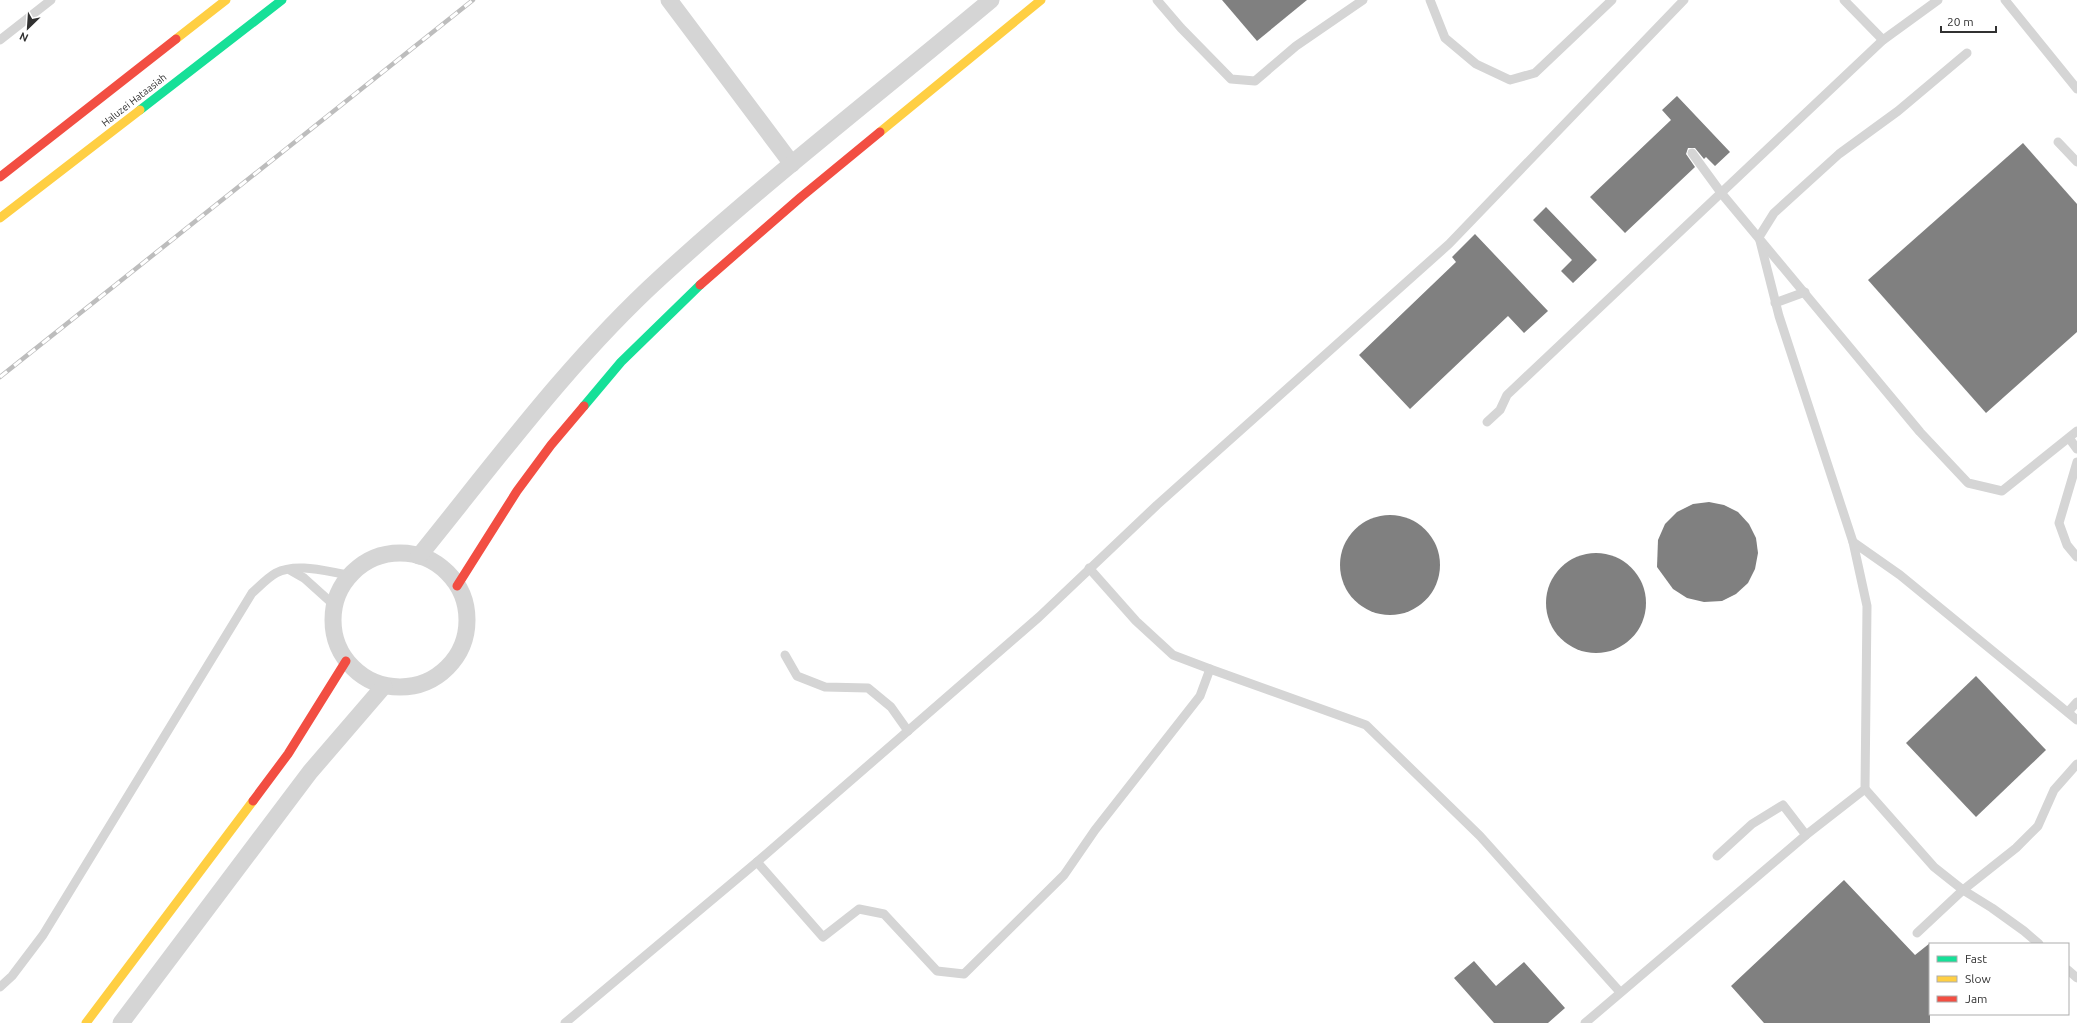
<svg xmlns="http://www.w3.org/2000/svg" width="2077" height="1023" font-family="Ubuntu,sans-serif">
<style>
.building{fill:#808080}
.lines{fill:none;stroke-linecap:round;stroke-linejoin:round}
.lane{stroke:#d5d5d5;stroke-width:9}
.street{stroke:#d5d5d5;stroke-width:17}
.fast{stroke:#16e098;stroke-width:9}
.slow{stroke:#ffcf43;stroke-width:9}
.jam{stroke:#f24e42;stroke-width:9}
.rail-casing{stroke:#bdbdbd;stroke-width:4.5}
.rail{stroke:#fff;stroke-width:3;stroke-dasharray:9;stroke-linecap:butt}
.labels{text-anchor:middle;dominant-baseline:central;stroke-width:4;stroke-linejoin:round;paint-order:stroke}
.street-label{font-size:10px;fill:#313131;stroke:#fff}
</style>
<rect width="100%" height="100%" fill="#fff"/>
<!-- building -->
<g class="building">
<path d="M1222,0H1307L1257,41Z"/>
<path d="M1677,96L1730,152L1715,166L1706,157L1704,159L1695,148H1688L1686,154L1695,167L1625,233L1590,197L1671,120L1662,110Z"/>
<path d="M2023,143L2077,204V332L1986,413L1868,280Z"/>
<path d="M1546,207L1597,260L1573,283L1561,271L1572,260L1533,220Z"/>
<path d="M1475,234L1548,311L1524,333L1508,316L1410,409L1359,355L1456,262L1452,257Z"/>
<path d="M1709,502L1724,505L1738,512L1749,524L1756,538L1758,553L1755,569L1748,583L1736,594L1722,601L1704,602L1687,598L1673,589L1657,567L1658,540L1665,524L1677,512L1693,504Z"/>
<circle cx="1390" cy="565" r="50"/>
<circle cx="1596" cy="603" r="50"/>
<path d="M1976,676L2046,750L1976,817L1906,743Z"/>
<path d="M1844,880L1915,955L1930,943V1023H1764L1731,986Z"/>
<path d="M1474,961L1496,986L1524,962L1565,1008L1548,1023H1494L1454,978Z"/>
</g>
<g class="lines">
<!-- lane -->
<g class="lane">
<path d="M1157,0L1181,28L1231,79L1255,81L1296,46L1363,0"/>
<path d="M1430,0L1445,38L1476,64L1510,80L1535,73L1612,0"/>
<path d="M1844,0L1883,40"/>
<path d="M2005,0L2077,89"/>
<path d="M0,40L51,0"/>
<path d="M2058,142L2077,162"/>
<path d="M1692,153L1722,194L1920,432L1968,483L2002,491L2077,431"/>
<path d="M1775,303L1805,292"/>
<path d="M1487,422L1500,410L1507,395L1883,40L1938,0"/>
<path d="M2069,438L2077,449"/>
<path d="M2077,462L2059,523L2067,545L2077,557"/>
<path d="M1853,542L1900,575L2077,720"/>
<path d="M1089,568L1136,621L1173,655L1210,669"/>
<path d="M290,570L304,578L334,605"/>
<path d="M785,655L797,676L825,687L868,688L891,707L908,731"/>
<path d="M2068,712L2077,702"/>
<path d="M1865,789L1934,867L1963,890L1992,908L2024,931L2039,944"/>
<path d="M1717,856L1752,824L1783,805L1806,835"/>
<path d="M757,862L823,937L859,909L884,914L937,971L964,974L1064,875L1095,830L1200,696L1210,669L1366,725L1480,836L1620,992"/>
<path d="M1917,933L1963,890L2016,848L2038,826L2054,790L2077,764"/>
<path d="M2068,970L2077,978"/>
<path d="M0,987L12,976L43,935L252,593C259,587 267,578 276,573C297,562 328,572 350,575"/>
<path d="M565,1023L757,862L1039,617L1157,505L1449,244L1684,0"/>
<path d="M1585,1023L1806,835L1865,789L1867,606L1853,542L1779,316L1759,237L1774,213L1839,154L1898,111L1967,53"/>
</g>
<!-- street -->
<g class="street">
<path d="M669,0L792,164"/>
<circle cx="400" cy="620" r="67"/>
<path d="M419,556C496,461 570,360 661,277C767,180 881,92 991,0"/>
<path d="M121,1023L310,772L384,686"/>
</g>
<!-- fast -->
<g class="fast">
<path d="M140,110L282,0"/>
<path d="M584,406L621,362L700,285"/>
</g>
<!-- slow -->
<g class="slow">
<path d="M176,39L226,0"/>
<path d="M880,132L1041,0"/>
<path d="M0,218L140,110"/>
<path d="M86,1023L253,801"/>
</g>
<!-- jam -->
<g class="jam">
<path d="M0,177L176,39"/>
<path d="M700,285L801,197L880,132"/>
<path d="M457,586L517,491L551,445L584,406"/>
<path d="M253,801L288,754L346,661"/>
</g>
<!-- rail casing -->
<g class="rail-casing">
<path id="rail" d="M0,377L473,0"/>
</g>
<!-- rail -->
<use href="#rail" class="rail"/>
</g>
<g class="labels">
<!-- street labels -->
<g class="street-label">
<text transform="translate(134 100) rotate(-38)">Haluzei Hataasiah</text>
</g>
</g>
<!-- legend -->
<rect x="1929" y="943" width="140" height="72" fill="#ffffff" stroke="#adadad"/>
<rect x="1937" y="956" width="20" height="6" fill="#16e098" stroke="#adadad"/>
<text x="1965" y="963" font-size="12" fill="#313131">Fast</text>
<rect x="1937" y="976" width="20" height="6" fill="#ffcf43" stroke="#adadad"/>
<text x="1965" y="983" font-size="12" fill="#313131">Slow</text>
<rect x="1937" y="996" width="20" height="6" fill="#f24e42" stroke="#adadad"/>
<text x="1965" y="1003" font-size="12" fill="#313131">Jam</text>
<!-- north arrow -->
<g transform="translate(28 28) rotate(205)" stroke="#ffffff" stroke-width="3" paint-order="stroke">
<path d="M0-3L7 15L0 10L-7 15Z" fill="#313131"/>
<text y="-6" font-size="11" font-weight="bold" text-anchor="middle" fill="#313131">N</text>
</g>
<!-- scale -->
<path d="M1941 26v6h55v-6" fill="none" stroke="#313131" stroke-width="2"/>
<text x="1947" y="26" font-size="12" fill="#313131" stroke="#ffffff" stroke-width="3" paint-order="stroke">20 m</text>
</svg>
